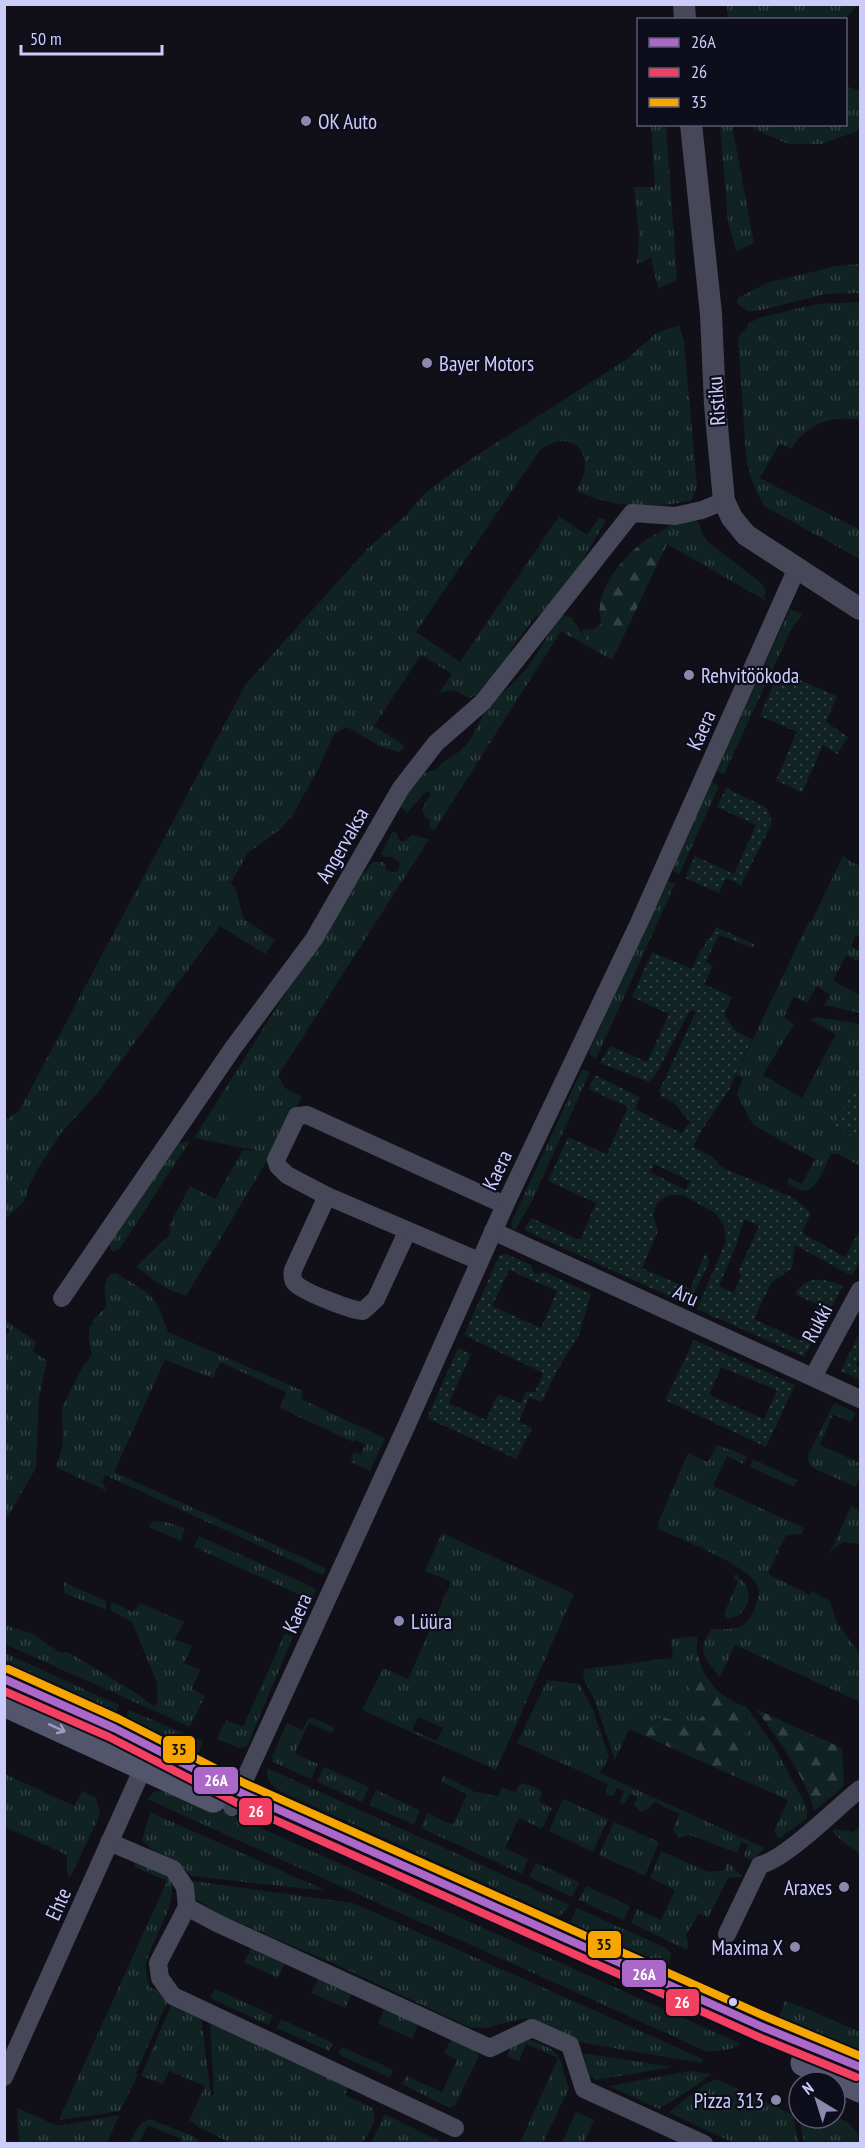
<svg xmlns="http://www.w3.org/2000/svg" width="865" height="2148" font-family="'PT Sans Narrow',sans-serif">
<style>
.grass{fill:url(#grass-tufts);fill-rule:evenodd}
.forest{fill:url(#forest-firs)}
.park{fill:url(#park-dots);fill-rule:evenodd}
.pitch{fill:#102221}
.lines{fill:none;stroke-linecap:round;stroke-linejoin:round}
.minor{stroke:#464759;stroke-width:18}
.tertiary{stroke:#464759;stroke-width:22}
.secondary{stroke:#52556c;stroke-width:27}
.bus-1-casing{stroke:#0e0d1c;stroke-width:12}
.bus-2-casing{stroke:#0e0d1c;stroke-width:12}
.bus-3-casing{stroke:#0e0d1c;stroke-width:12}
.bus-1{stroke:#ac68c9;stroke-width:8}
.bus-2{stroke:#f24062;stroke-width:8}
.bus-3{stroke:#f7a600;stroke-width:8}
.oneway{stroke:#9b9cc2}
.poi-dot{fill:#8b8aac;stroke:#0e0d1c;stroke-width:2}
.bus-dot{fill:#ccccfb;stroke:#0e0d1c;stroke-width:2}
.labels{text-anchor:middle;dominant-baseline:central;stroke-width:4.5;stroke-linejoin:round;paint-order:stroke}
.poi-label{font-size:21px;fill:#ccccfb;stroke:#0e0d1c;text-anchor:start}
.street-label{font-size:21px;fill:#ccccfb;stroke:#0e0d1c}
.line-badge{stroke:#0e0d1c;stroke-width:2}
.badge-label{font-size:16px;text-anchor:middle;font-weight:bold;fill:#fff}
.pale-badge-label{font-size:16px;text-anchor:middle;font-weight:bold;fill:#111}
</style>
<defs>
<pattern id="grass-tufts" width="24" height="20" patternUnits="userSpaceOnUse" patternTransform="scale(1.5)"><rect width="24" height="20" fill="#102221"/><path d="M3 7l-1-3M5 7V3M7 7l1-3M15 17l-1-3M17 17v-4M19 17l1-3" fill="none" stroke="#324142"/></pattern>
<pattern id="forest-firs" width="22" height="20" patternUnits="userSpaceOnUse" patternTransform="scale(1.5)"><rect width="22" height="20" fill="#102221"/><path d="M5 1l3.5 6h-7zM16 11l3.5 6h-7z" fill="#324142"/></pattern>
<pattern id="park-dots" width="8" height="8" patternUnits="userSpaceOnUse" patternTransform="scale(1.5)"><rect width="8" height="8" fill="#102221"/><path d="M2 2h.1M6 6h.1" fill="none" stroke="#324142" stroke-width="1.8" stroke-linecap="round"/></pattern>
</defs>
<rect width="100%" height="100%" fill="#111018"/>
<!-- grass -->
<g class="grass">
<path d="M727,5V4L858,5L844,20L728,19Z"/>
<path d="M846,86L860,91V130L822,144H788L754,129L752,125L846,124Z"/>
<path d="M651,125H666L677,280L658,289L651,257L637,264L639,236L634,187H655Z"/>
<path d="M720,125H732L754,243L736,252L728,221Z"/>
<path d="M860,264V293L826,294L757,311H747L737,303L738,298L767,283L836,266Z"/>
<path d="M860,302V420C831,414 806,425 791,449L780,443L760,478L860,530V559L764,506C755,490 749,475 746,457L738,338L751,322L762,317L817,304Z"/>
<path d="M679,325L684,341L697,486L692,500C659,509 606,508 576,490C600,456 572,424 539,451L416,632L460,662L559,516L587,535L599,518L606,520L571,580L545,614L536,616L511,649L509,662L484,692L469,698L455,690L439,693L452,674L421,655L374,726L405,746L399,752L381,747L347,727L334,734L319,768L292,816L279,830L247,854L231,883L235,887L244,919L275,940L265,954L220,926L97,1094L62,1132L37,1170L28,1189L24,1202L5,1219V1121L19,1111L246,684L368,548L407,514L425,493L465,463L627,359L656,333Z"/>
<path d="M696,521L699,523L702,534L708,542L761,583L766,592L764,596L766,601L667,544L656,534L672,524Z"/>
<path d="M790,609L803,614L791,630L724,774L716,771Z"/>
<path d="M558,617L561,631L434,831L429,827L430,821L424,815L422,809L431,794L426,791L407,813L397,804C408,788 416,773 436,770C446,756 453,759 464,747C474,737 479,720 488,708C500,694 515,683 527,668C539,652 549,635 558,617Z"/>
<path d="M601,623L618,648L612,660L591,648L581,630L594,629Z"/>
<path d="M711,782L719,786L679,875L672,870Z"/>
<path d="M392,832L397,833L400,841H404L412,835L429,839L278,1076L285,1088L302,1097L268,1159L186,1296L167,1289L136,1267L171,1233L169,1226L190,1186L215,1199L243,1150L264,1152L194,1138L354,885L373,862H384L387,870L392,872L398,871L400,864C396,858 392,856 385,857L381,854Z"/>
<path d="M843,856L860,867V937L856,935L851,946L860,951V962L846,955L833,981L860,995V1013L824,1005L830,995L817,986L807,1003L794,996L784,1017L794,1024L763,1075L802,1098L836,1034L810,1020L816,1017L860,1024V1077L834,1125L860,1140V1166L838,1154H831C825,1165 817,1195 800,1190C796,1189 791,1185 787,1183L789,1177L802,1184L815,1159L753,1125L737,1094L743,1078L736,1075L809,921L811,922Z"/>
<path d="M668,881L675,884L596,1059L589,1054L590,1049Z"/>
<path d="M582,1069L590,1072L532,1201L515,1230L512,1228L511,1223Z"/>
<path d="M190,1141L120,1248L113,1252L111,1250L110,1244L175,1144Z"/>
<path d="M116,1273C150,1294 155,1292 168,1332L303,1391L301,1399L385,1438L370,1471L351,1462L353,1452L361,1455L365,1444L355,1440L353,1442L280,1408L286,1392L220,1362L213,1378L165,1360L114,1472L326,1568L323,1575L105,1475L102,1481L107,1491L56,1467L63,1444L62,1408L83,1366L92,1354L89,1342V1327L93,1324L92,1321L106,1307C106,1294 101,1283 111,1274Z"/>
<path d="M5,1320L36,1342L33,1351L47,1361L39,1397L36,1468L5,1521L4,1338L10,1330L5,1326Z"/>
<path d="M834,1403L856,1413L851,1422L833,1414L820,1445L860,1463V1476L856,1487L815,1469C809,1465 808,1463 808,1455Z"/>
<path d="M717,1445L747,1456L743,1464L727,1456L713,1486L804,1528L802,1534L786,1535L768,1574L810,1595L812,1591L830,1601L836,1621L860,1654V1702L735,1645L720,1677C705,1659 695,1649 712,1629C727,1630 746,1630 752,1614C756,1606 760,1595 758,1587C751,1566 680,1539 658,1529V1523L688,1453L708,1462Z"/>
<path d="M753,1459L797,1480L794,1487L750,1467Z"/>
<path d="M851,1506L860,1510V1544L843,1542L833,1549L827,1559Z"/>
<path d="M156,1521L170,1523L185,1528L181,1541L149,1527L151,1523Z"/>
<path d="M442,1533L574,1594L496,1770L362,1710L383,1668L408,1679L451,1582L425,1571ZM418,1717L443,1728L437,1741L412,1730Z"/>
<path d="M199,1536L306,1584L316,1590L302,1618L294,1615L302,1596L194,1547Z"/>
<path d="M735,1574C741,1579 746,1583 748,1590C752,1603 741,1620 727,1618L724,1614L738,1581L733,1579Z"/>
<path d="M64,1582L106,1601L107,1610L64,1593Z"/>
<path d="M111,1602L133,1612L140,1603L184,1622L175,1639L192,1646L184,1663L200,1670L192,1689L205,1696L190,1727L5,1644V1625L33,1634L59,1652H68L133,1691L155,1707L158,1700L157,1683L132,1622L110,1610Z"/>
<path d="M285,1633L293,1637L247,1746L239,1748L217,1739L226,1720L243,1727Z"/>
<path d="M697,1636V1651L687,1684L706,1713L691,1726L663,1717L629,1729L615,1760L595,1701L584,1680L583,1672L585,1669L673,1658L671,1639Z"/>
<path d="M5,1653L119,1705L114,1716L5,1668Z"/>
<path d="M547,1680L579,1684L593,1710L609,1757L600,1773L765,1848L752,1860L743,1857L748,1845L741,1842L737,1853L690,1835L679,1838L673,1830L679,1814L654,1802L649,1808L641,1812L634,1805L637,1797L630,1793L626,1802L622,1804L620,1801L624,1791L617,1788L614,1795L608,1796L606,1791L608,1784L517,1743Z"/>
<path d="M746,1706L774,1746L807,1807V1818L779,1839L774,1831L788,1800L734,1776L735,1762L747,1730Z"/>
<path d="M129,1710L203,1741L198,1754L124,1722Z"/>
<path d="M311,1717L335,1728L332,1733L309,1723L295,1753L318,1764L311,1779L273,1762L272,1757L287,1723L302,1730L309,1718Z"/>
<path d="M324,1767L369,1787L362,1802L317,1782Z"/>
<path d="M267,1768L570,1905L559,1917L286,1794C273,1788 267,1783 267,1768Z"/>
<path d="M5,1774L74,1806L82,1791L96,1798L100,1814L70,1878L67,1873V1855L5,1827Z"/>
<path d="M444,1776L475,1792L498,1796L502,1788L516,1792L519,1785L524,1783L541,1790L542,1793L539,1802L552,1808L542,1829L519,1818L505,1848L528,1859L522,1874L421,1828L427,1813L453,1825L467,1794L441,1782Z"/>
<path d="M174,1789L741,2044L730,2049L708,2052L147,1799L154,1792Z"/>
<path d="M376,1790L420,1810L414,1825L369,1805Z"/>
<path d="M563,1799L608,1819L593,1852L549,1831Z"/>
<path d="M150,1812L327,1891L191,1876L178,1862L152,1849L142,1841Z"/>
<path d="M614,1822L659,1842L645,1876L599,1855Z"/>
<path d="M860,1826V1853L843,1842L832,1831L835,1829L853,1832Z"/>
<path d="M661,1851L708,1872L725,1870L727,1863H729L743,1877L728,1878L708,1918L699,1913L686,1935L688,1944L687,1950L631,1923L637,1909L661,1920L675,1890L650,1878Z"/>
<path d="M135,1860L168,1876C184,1897 149,1942 146,1965C145,1974 148,1981 151,1988L170,1996L136,2073L138,2075L120,2111L61,2120L60,2117L167,1881L135,1867Z"/>
<path d="M536,1863L579,1882L572,1897L529,1877Z"/>
<path d="M185,1880L353,1903L703,2059L701,2063L573,2041L540,2023L525,2018L486,2028L469,2027L337,1965L219,1914L196,1899L192,1888Z"/>
<path d="M586,1886L630,1906L624,1920L579,1900Z"/>
<path d="M577,1908L666,1948L671,1953L668,1966L570,1923Z"/>
<path d="M252,1947L285,1963L278,1978L244,1962Z"/>
<path d="M319,1978L352,1993L345,2008L311,1993Z"/>
<path d="M215,1989L273,2015L269,2025L210,1998Z"/>
<path d="M785,2001L807,2009L860,2032V2054L779,2018Z"/>
<path d="M171,2005L201,2017L211,2096L214,2094L210,2021L349,2085L345,2095L373,2108L375,2120L363,2143H231L200,2128L189,2120L205,2086L169,2071L163,2084L141,2076Z"/>
<path d="M385,2007L419,2023L412,2039L378,2023Z"/>
<path d="M281,2019L333,2043L329,2051L277,2028Z"/>
<path d="M453,2036L476,2051L479,2056L455,2105L450,2108L402,2084L406,2076L442,2092L457,2060L444,2053Z"/>
<path d="M526,2038C563,2052 557,2052 569,2088L543,2143H520L558,2058L526,2044L519,2061L507,2056L512,2044Z"/>
<path d="M342,2047L393,2070L390,2078L338,2054Z"/>
<path d="M583,2053L673,2067L596,2080L590,2076Z"/>
<path d="M689,2071L711,2074L696,2086L659,2109L609,2086Z"/>
<path d="M717,2079L793,2115L799,2143H734L670,2113V2111L704,2085Z"/>
<path d="M17,2108L58,2126L119,2115L107,2143H19Z"/>
<path d="M576,2112L594,2120L584,2143H562Z"/>
<path d="M385,2114L441,2142V2143H371Z"/>
<path d="M835,2116L847,2122L860,2136V2143H804L799,2118H816L826,2121Z"/>
<path d="M150,2119L197,2138L199,2143H179L181,2139L148,2125L139,2143H130C135,2132 137,2123 150,2119Z"/>
</g>
<!-- forest -->
<g class="forest">
<path d="M656,534L667,544L618,648C611,638 601,627 600,615C596,586 631,546 656,534Z"/>
<path d="M563,615L572,618L591,648L561,631L558,617Z"/>
<path d="M697,1651C701,1677 721,1700 746,1706L747,1730L735,1762L734,1776L629,1729L663,1717L691,1726L706,1713L687,1684Z"/>
<path d="M756,1709L842,1748L844,1786L814,1811C807,1779 776,1736 756,1709Z"/>
</g>
<!-- park -->
<g class="park">
<path d="M779,671L837,696L826,722L848,737L837,754L823,745L802,793L776,780L797,732L760,716Z"/>
<path d="M726,788L767,808L772,823L741,885L726,878L719,893L685,878L695,856L734,874L756,825L717,807Z"/>
<path d="M716,927L754,944L753,948L719,935L706,962L713,966L704,984L732,997L724,1014L736,1031L752,1039L729,1090L703,1128L693,1147L713,1157L721,1167L794,1198L811,1213L802,1233L845,1257L860,1230V1260L852,1276L795,1245L792,1268L771,1283L754,1319L802,1341L818,1305L795,1294C807,1274 825,1279 843,1286L804,1357L697,1309L726,1241L724,1225L715,1213L683,1195H669L657,1203L653,1215L658,1231L642,1268L690,1289L706,1252L709,1263L688,1305L524,1230L531,1218L580,1240L596,1203L548,1181L568,1137L607,1154L628,1107L589,1089L595,1075L640,1097L635,1109L681,1133L690,1122L673,1102L661,1096L659,1091L696,1012L690,1010L656,1074L649,1082L600,1063L610,1046L647,1062L669,1014L632,997L652,952L692,969L702,947L704,948L707,938L710,939ZM654,1164L690,1181L686,1190L650,1172ZM745,1219L759,1226L738,1272L741,1274L734,1293L719,1286L738,1241L737,1240Z"/>
<path d="M860,1077V1140L834,1125Z"/>
<path d="M506,1254L531,1265L533,1272L537,1274L545,1272L591,1294L579,1335L556,1372L542,1402L529,1397L519,1422L532,1428L516,1459L427,1418L458,1348L471,1354L449,1403L486,1420L498,1394L521,1403L526,1392H535L543,1373L464,1335L499,1256ZM509,1270L557,1291L541,1328L492,1306Z"/>
<path d="M860,1331V1356L856,1366L860,1368V1380L841,1371Z"/>
<path d="M694,1340L795,1385L766,1447L665,1400ZM721,1367L777,1390L764,1419L709,1395Z"/>
</g>
<!-- pitch -->
<path class="pitch" d="M243,1088L268,1101L250,1133L226,1120Z"/>
<g class="lines">
<!-- minor -->
<g class="minor">
<path d="M327,1196L293,1270C292,1275 292,1280 296,1284C304,1292 350,1310 363,1311L376,1299L407,1232"/>
<path d="M493,1231L860,1399"/>
<path d="M479,1261L327,1196L287,1175L278,1166L276,1160L297,1116L307,1115L505,1205"/>
<path d="M62,1298L233,1048L314,939L401,788L436,743L483,702L632,513L675,516L702,510L724,501"/>
<path d="M813,1377L860,1290"/>
<path d="M232,1807L405,1429L505,1205L639,923L797,568"/>
<path d="M109,1842L173,1869L185,1887L187,1907L217,1923L490,2048L532,2028L570,2045L584,2089L704,2144"/>
<path d="M187,1907L158,1963L160,1978L173,1996L455,2128"/>
<path d="M727,1934L760,1865C785,1860 837,1807 860,1789"/>
<path d="M4,2077L147,1759"/>
</g>
<!-- tertiary -->
<g class="tertiary">
<path d="M684,4L685,20"/>
<path d="M691,124L711,314L715,405L724,501L732,518L746,535L860,609"/>
</g>
<!-- secondary -->
<g class="secondary">
<path d="M4,1679L114,1728L239,1792L765,2028L860,2067"/>
<path d="M4,1703L213,1799"/>
<path d="M804,2063L860,2089"/>
</g>
<!-- bus-1 casing -->
<g class="bus-1-casing">
<path id="bus-1" d="M4,1679L114,1728L239,1792L765,2028L860,2067"/>
</g>
<!-- bus-2 casing -->
<g class="bus-2-casing">
<path id="bus-2" d="M4,1691L109,1737L235,1802L761,2038L856,2077"/>
</g>
<!-- bus-3 casing -->
<g class="bus-3-casing">
<path id="bus-3" d="M8,1669L119,1719L244,1783L769,2018L860,2056"/>
</g>
<!-- bus-1 -->
<use href="#bus-1" class="bus-1"/>
<!-- bus-2 -->
<use href="#bus-2" class="bus-2"/>
<!-- bus-3 -->
<use href="#bus-3" class="bus-3"/>
</g>
<!-- one-way arrows -->
<defs><path id="oneway-shaft" d="M-6 0H5M1.5-3L5.5 0L1.5 3" fill="none" stroke-width="1.6" stroke-linecap="round" stroke-linejoin="round" transform="scale(1.5)"/></defs>
<use class="oneway" href="#oneway-shaft" transform="translate(57 1728) rotate(25)"/>
<!-- markers -->
<g class="poi-dot">
<circle cx="306" cy="121" r="6"/>
<circle cx="427" cy="363" r="6"/>
<circle cx="689" cy="675" r="6"/>
<circle cx="399" cy="1621" r="6"/>
<circle cx="844" cy="1887" r="6"/>
<circle cx="795" cy="1947" r="6"/>
<circle cx="776" cy="2100" r="6"/>
</g>
<circle class="bus-dot" cx="733" cy="2002" r="5"/>
<g class="labels">
<!-- poi labels -->
<g class="poi-label">
<text x="318" y="121">OK Auto</text>
<text x="439" y="363">Bayer Motors</text>
<text x="701" y="675">Rehvitöökoda</text>
<text x="411" y="1621">Lüüra</text>
<text x="832" y="1887" text-anchor="end">Araxes</text>
<text x="783" y="1947" text-anchor="end">Maxima X</text>
<text x="764" y="2100" text-anchor="end">Pizza 313</text>
</g>
<!-- street labels -->
<g class="street-label">
<text transform="translate(716 401) rotate(-94)">Ristiku</text>
<text transform="translate(701 730) rotate(-66)">Kaera</text>
<text transform="translate(342 845) rotate(-60)">Angervaksa</text>
<text transform="translate(497 1170) rotate(-65)">Kaera</text>
<text transform="translate(686 1295) rotate(24)">Aru</text>
<text transform="translate(817 1323) rotate(-62)">Rukki</text>
<text transform="translate(297 1613) rotate(-66)">Kaera</text>
<text transform="translate(58 1904) rotate(-66)">Ehte</text>
</g>
</g>
<g class="line-badge">
<rect x="162" y="1735" width="34" height="29" rx="6" fill="#f7a600"/>
<rect x="193" y="1766" width="46" height="29" rx="6" fill="#ac68c9"/>
<rect x="238" y="1797" width="35" height="29" rx="6" fill="#f24062"/>
<rect x="587" y="1930" width="35" height="29" rx="6" fill="#f7a600"/>
<rect x="621" y="1959" width="46" height="29" rx="6" fill="#ac68c9"/>
<rect x="665" y="1988" width="35" height="29" rx="6" fill="#f24062"/>
</g>
<g class="badge-label">
<text x="216" y="1786">26A</text>
<text x="256" y="1817">26</text>
<text x="644" y="1980">26A</text>
<text x="682" y="2008">26</text>
</g>
<g class="pale-badge-label">
<text x="179" y="1755">35</text>
<text x="604" y="1950">35</text>
</g>
<!-- border -->
<rect width="865" height="2148" fill="none" stroke="#ccccfb" stroke-width="12"/>
<!-- legend -->
<rect x="637" y="18" width="210" height="108" fill="#0e0d1c" stroke="#5a5975" stroke-width="1.5"/>
<rect x="649" y="38" width="30" height="9" fill="#ac68c9" stroke="#5a5975" stroke-width="1.5"/>
<text x="691" y="48" font-size="18" fill="#ccccfb">26A</text>
<rect x="649" y="68" width="30" height="9" fill="#f24062" stroke="#5a5975" stroke-width="1.5"/>
<text x="691" y="78" font-size="18" fill="#ccccfb">26</text>
<rect x="649" y="98" width="30" height="9" fill="#f7a600" stroke="#5a5975" stroke-width="1.5"/>
<text x="691" y="108" font-size="18" fill="#ccccfb">35</text>
<!-- north arrow -->
<g transform="translate(817 2100) rotate(322)"><circle r="28" fill="#0e0d1c" stroke="#5a5975" stroke-width="1.5"/>
<path d="M0-4.5L10 22L0 15L-10 22Z" fill="#8b8aac"/>
<text y="-9" font-size="16" font-weight="bold" text-anchor="middle" fill="#ccccfb">N</text>
</g>
<!-- scale -->
<path d="M21 45v9h141v-9" fill="none" stroke="#ccccfb" stroke-width="3"/>
<text x="30" y="45" font-size="18" fill="#ccccfb" stroke="#0e0d1c" stroke-width="4.5" paint-order="stroke">50 m</text>
</svg>
